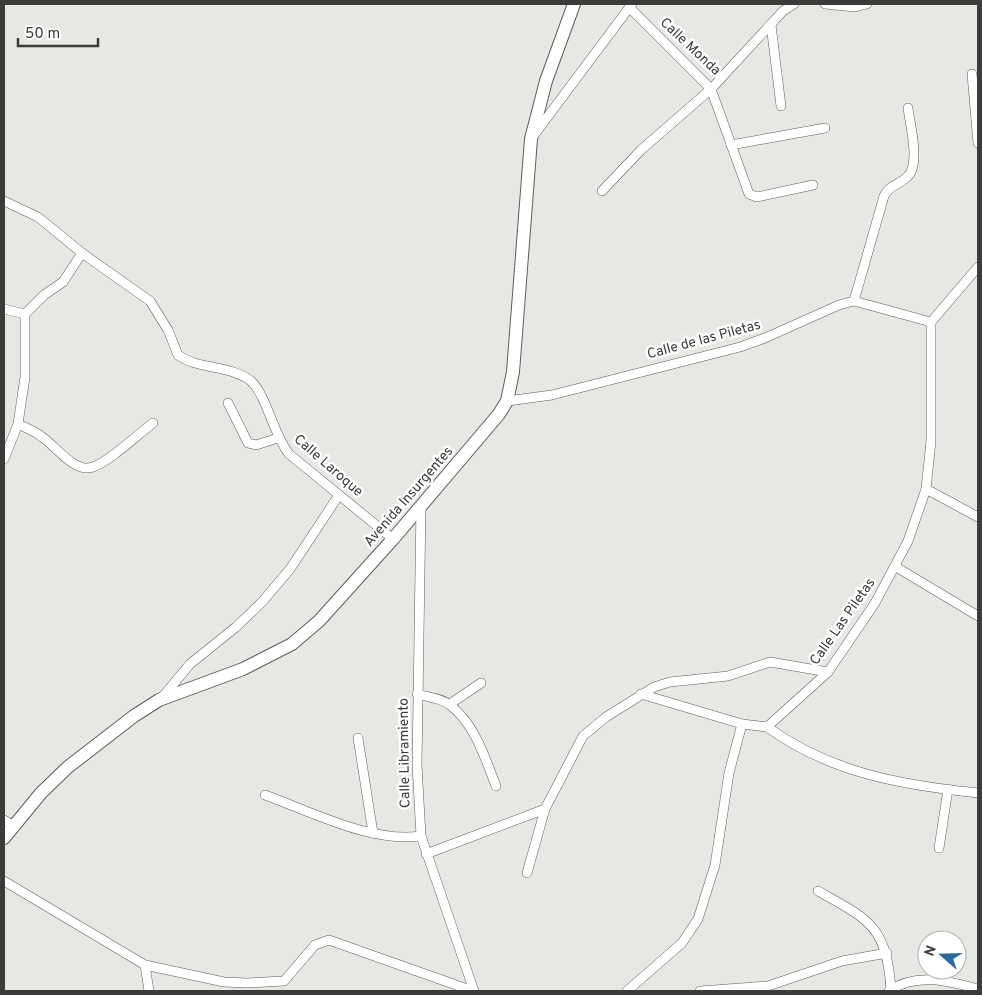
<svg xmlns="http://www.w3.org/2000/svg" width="982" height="995" font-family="Overpass,sans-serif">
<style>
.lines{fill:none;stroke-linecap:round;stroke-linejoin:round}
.street-casing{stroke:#5d5f5b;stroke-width:10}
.secondary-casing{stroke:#5d5f5b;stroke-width:14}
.street{stroke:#fff;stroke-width:9}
.secondary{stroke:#fff;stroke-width:12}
.labels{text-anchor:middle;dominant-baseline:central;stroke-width:5;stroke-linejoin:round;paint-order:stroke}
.street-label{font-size:14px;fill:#3b3c3a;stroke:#fff}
</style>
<rect width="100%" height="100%" fill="#e6e8e4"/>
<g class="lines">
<!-- street casing -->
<g class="street-casing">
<g id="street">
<path d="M825,4L855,7L867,4"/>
<path d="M630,8L711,89L749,194L757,197L813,185"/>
<path d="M771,25L781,106"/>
<path d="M972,74L978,143"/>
<path d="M534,135L632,4"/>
<path d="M731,145L825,128"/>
<path d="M602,191L641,150L711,89L783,11L794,4"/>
<path d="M4,201L38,217L82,253L150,301L168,330L178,355C199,370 231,365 251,381C267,396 273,434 289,454L393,539"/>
<path d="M854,301L884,196C889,185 899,185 907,177C921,165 910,125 908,108"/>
<path d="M4,309L25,314"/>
<path d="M507,401L552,395L740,347L765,338L839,305L854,301L931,322"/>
<path d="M228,403L248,443L256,445L278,438"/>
<path d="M18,424C26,428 35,431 42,437C56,446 75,474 93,467C109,462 138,434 153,423"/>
<path d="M4,459L18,424L25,377V314L44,295L63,282L82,253"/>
<path d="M926,489L978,517"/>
<path d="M421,505L417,765L421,836L474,991"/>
<path d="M896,567L978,616"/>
<path d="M417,694C427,697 442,698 450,705C475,724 485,758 496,786"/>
<path d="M641,694L742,724"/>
<path d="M160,700L190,664L236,627L263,601L290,569L339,495"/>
<path d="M450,704L481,683"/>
<path d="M767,727C831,773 901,785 978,793"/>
<path d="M358,738L373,833"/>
<path d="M265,795C312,812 371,843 421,836"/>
<path d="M4,820L13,826"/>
<path d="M939,848L948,789"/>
<path d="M426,854L545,809L583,736L606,717L654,687L670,682L728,676L770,662L828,672"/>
<path d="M527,873L545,809"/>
<path d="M4,881L145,965L224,982L247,983L284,981L315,945L329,940L473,991"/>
<path d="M818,891C870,920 886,926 891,989"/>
<path d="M145,965L149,991"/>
<path d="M627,991L682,943L698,919L715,865L729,773L742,724L767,727L828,672L875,603L908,541L926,489L931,441V322L978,267"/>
<path d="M700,991L768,986L842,961L887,953"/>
<path d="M889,991C916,972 949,981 978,989"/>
</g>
</g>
<!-- secondary casing -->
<g class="secondary-casing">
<path id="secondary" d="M4,838L41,793L68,767L134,716L159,700L243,669L292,644L319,621L393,539L499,414L507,401L513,372L531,139L546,81L574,4"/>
</g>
<!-- street -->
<use href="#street" class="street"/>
<!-- secondary -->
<use href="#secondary" class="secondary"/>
</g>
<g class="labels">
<!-- street labels -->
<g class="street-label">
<text transform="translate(690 47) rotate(43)">Calle Monda</text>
<text transform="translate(704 340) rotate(-15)">Calle de las Piletas</text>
<text transform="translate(328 466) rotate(41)">Calle Laroque</text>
<text transform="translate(409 497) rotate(-49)">Avenida Insurgentes</text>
<text transform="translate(843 622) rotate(-55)">Calle Las Piletas</text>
<text transform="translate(405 753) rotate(-91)">Calle Libramiento</text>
</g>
</g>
<!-- border -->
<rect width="982" height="995" fill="none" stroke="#3b3c3a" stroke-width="10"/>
<!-- north arrow -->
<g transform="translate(942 955) rotate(290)"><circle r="24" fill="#ffffff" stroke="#b1b1b0"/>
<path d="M0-4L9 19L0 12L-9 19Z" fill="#286a9f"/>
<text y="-8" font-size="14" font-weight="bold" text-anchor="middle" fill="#3b3c3a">N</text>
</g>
<!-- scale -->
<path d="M18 38v8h80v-8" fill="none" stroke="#3b3c3a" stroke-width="2.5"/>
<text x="25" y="38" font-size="15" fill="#3b3c3a" stroke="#ffffff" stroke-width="4" paint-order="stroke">50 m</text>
</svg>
